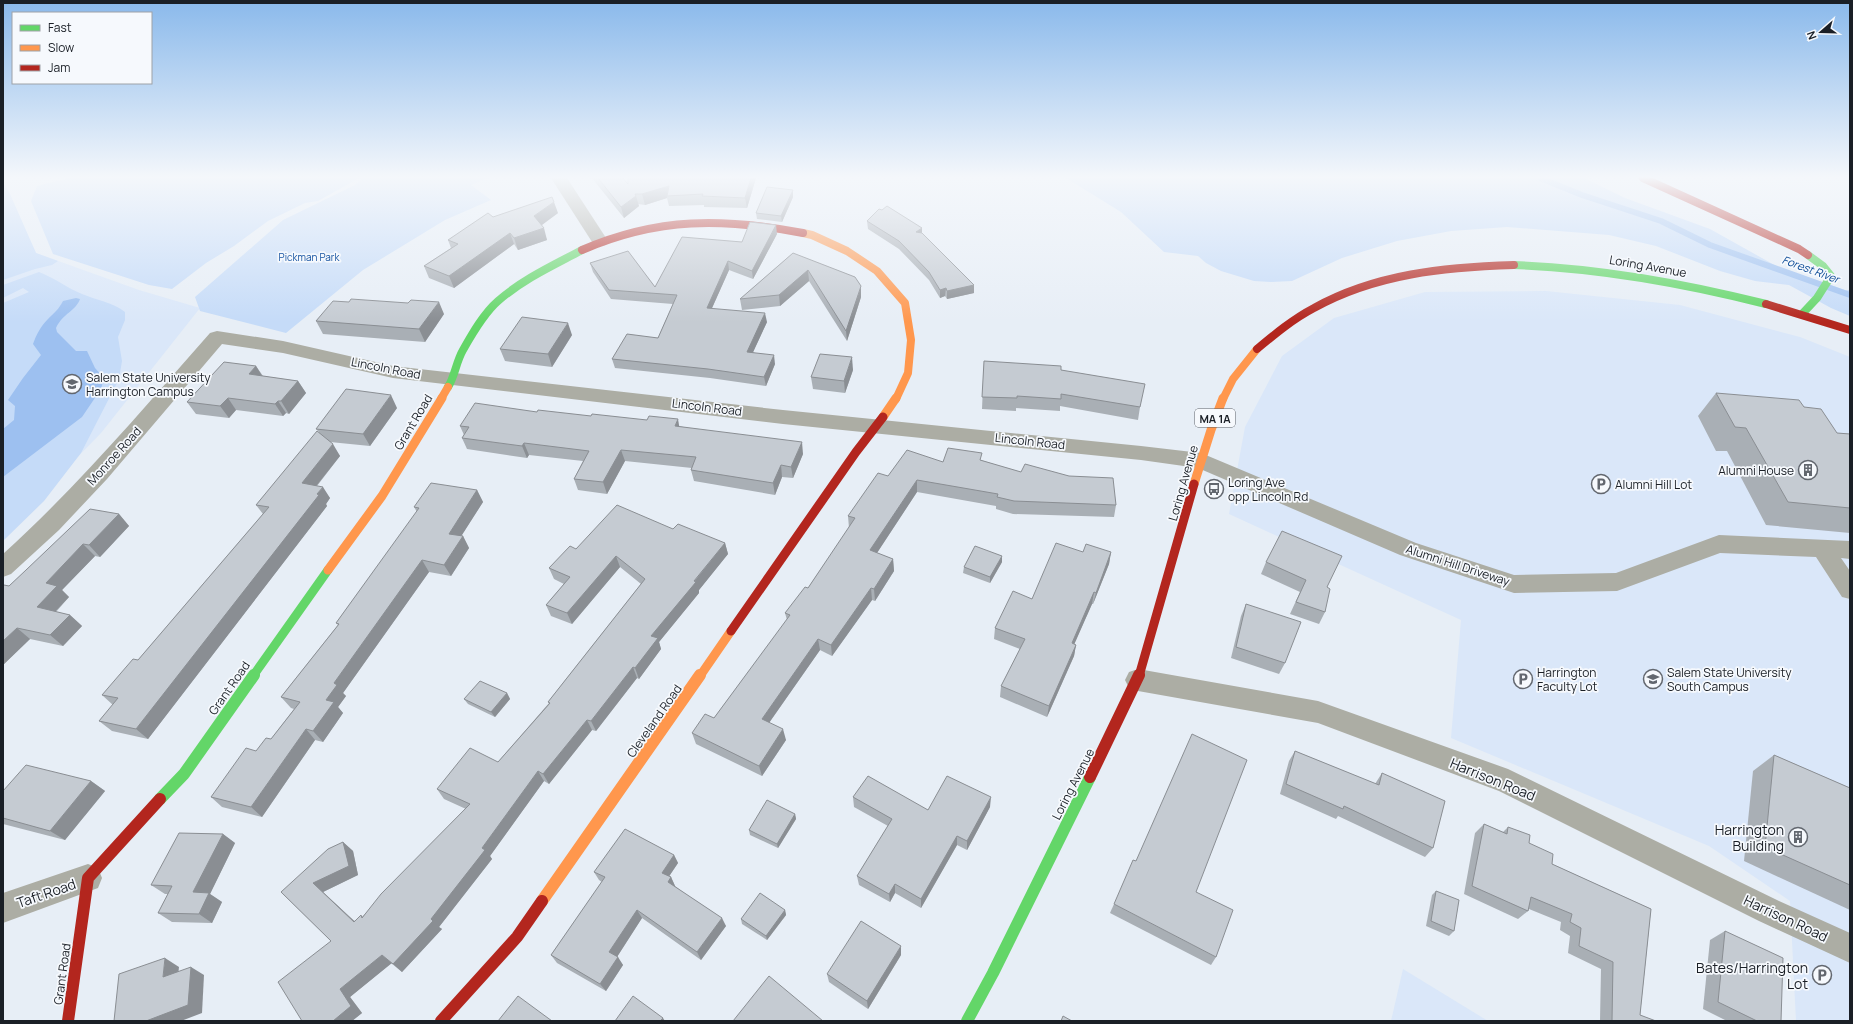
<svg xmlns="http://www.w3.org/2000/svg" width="1853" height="1024" font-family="Manrope,sans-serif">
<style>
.built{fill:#dae7f9}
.green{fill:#c5dbf8}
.water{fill:#9dc0f0}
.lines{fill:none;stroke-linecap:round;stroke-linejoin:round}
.stream{stroke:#9dc0f0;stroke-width:6}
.street{fill:#acada4;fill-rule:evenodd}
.fast-far2{stroke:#63d668;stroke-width:8}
.fast-far1{stroke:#63d668;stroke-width:9}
.fast{stroke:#63d668;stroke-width:12}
.slow-far2{stroke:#ff974d;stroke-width:8}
.slow-far1{stroke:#ff974d;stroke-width:9}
.slow{stroke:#ff974d;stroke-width:12}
.jam-far2{stroke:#b3261e;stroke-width:8}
.jam-far1{stroke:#b3261e;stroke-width:9}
.jam{stroke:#b3261e;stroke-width:12}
.wall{fill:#a9afb5}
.shaded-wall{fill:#8a8e93}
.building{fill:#c5cbd2;stroke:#8a8e93}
.labels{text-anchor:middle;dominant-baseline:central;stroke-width:3.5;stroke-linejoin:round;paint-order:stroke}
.far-park-label{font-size:10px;fill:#1854a1;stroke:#f6f9fd}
.far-water-label{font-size:11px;font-style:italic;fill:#0b4a96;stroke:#f6f9fd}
.shield{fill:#f6f9fd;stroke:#5c6066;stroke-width:1}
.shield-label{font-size:11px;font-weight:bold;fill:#1a1f26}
.street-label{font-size:12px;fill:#1a1f26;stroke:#f6f9fd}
.poi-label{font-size:12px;fill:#1a1f26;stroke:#f6f9fd;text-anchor:start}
.near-street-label{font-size:14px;fill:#1a1f26;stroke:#f6f9fd}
.near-poi-label{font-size:14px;fill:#1a1f26;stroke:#f6f9fd;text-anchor:end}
</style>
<rect width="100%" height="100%" fill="#e7eef6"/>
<!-- built -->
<g class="built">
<path d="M3,182L36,253L139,290L200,308L101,433L3,533Z"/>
<path d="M1546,291L1680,305L1800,337L1850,357V1021H1796L1790,901L1709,846L1451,738L1461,620L1229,514L1245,427L1282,356L1334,318L1425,292Z"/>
<path d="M1403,969L1488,1021H1391Z"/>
</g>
<!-- green -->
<g class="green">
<path d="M70,178H359L318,201L305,203L268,221L234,246L206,263L172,289L149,285L53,254L31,201L37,186Z"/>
<path d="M363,178H487L471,185L491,200L445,220L363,270L286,333L200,311L195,297L283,220L355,185Z"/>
<path d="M1066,178H1584L1625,198L1710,229L1778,267L1845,290H1850V316L1831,308L1789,285L1755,281L1720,271L1656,246L1609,235L1507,227L1451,231L1397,241L1342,258L1292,281L1271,282L1254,281L1221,271L1206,263L1198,256L1164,252L1121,212Z"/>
<path d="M3,182L10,194L36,253L58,261L52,265L35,269L3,280Z"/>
<path d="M39,272C55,278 67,288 82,294C96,300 112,302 125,312V320L118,337L122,361L119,379L81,453L44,501L3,541V303L29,292L23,288L3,298V285Z"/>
</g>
<!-- water -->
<path class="water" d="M76,298L80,299C76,311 63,313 56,328L57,332L76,351H87L95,368L104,378L101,389L82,417L3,477V429L14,420L15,406L8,400L23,378L41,355L33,344C36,335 41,326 48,319C54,313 59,309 63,301Z"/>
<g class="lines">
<!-- stream -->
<path class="stream" d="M1540,178L1582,195L1661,221L1710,245L1850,295"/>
<!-- street -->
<g class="street">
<path d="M551,178H567L608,241L606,245L600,246L594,245Z"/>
<path d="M217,331L283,341L393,366L783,410L1141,446L1201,453L1416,543L1514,575L1616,573L1719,535L1850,541V559L1841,558L1850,571V599L1842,597L1816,557L1720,553L1617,591L1514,593L1400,555L1198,468L1141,460L783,424L393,378L283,353L222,344L107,479L59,530L11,574L3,577V554C78,486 143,409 210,333Z"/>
<path d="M1138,669L1318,701L1508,769L1779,901L1850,933V963L1759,921L1499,791L1318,723L1138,691L1129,688L1125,680L1129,672Z"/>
<path d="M88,864L98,868L102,878L98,888L3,923V893Z"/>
</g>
<!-- fast-far2 -->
<g class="fast-far2">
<path d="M1514,265C1600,268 1683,283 1766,304"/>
<path d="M1803,313L1817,298L1831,276L1823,266L1808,255"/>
<path d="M448,387C455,376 456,362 463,350C472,334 484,313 498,301C523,279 554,265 582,250"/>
</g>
<!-- fast-far1 -->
<path class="fast-far1" d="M253,676L328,570"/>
<!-- fast -->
<g class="fast">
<path d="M160,799L184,774L254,675"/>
<path d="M967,1021L993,973L1090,777"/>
</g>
<!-- slow-far2 -->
<g class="slow-far2">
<path d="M803,233L812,235L847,251L877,271L905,303L911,340L908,373L896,399"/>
<path d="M441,399L448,387"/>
<path d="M1223,399L1233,379L1257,349"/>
</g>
<!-- slow-far1 -->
<g class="slow-far1">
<path d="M883,417L896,398"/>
<path d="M1194,484L1211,430L1223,398"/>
<path d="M328,570L382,496L442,398"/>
<path d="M700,676L731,631"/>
</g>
<!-- slow -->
<path class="slow" d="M542,901L700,675"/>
<!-- jam-far2 -->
<g class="jam-far2">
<path d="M1643,178L1799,249L1808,255"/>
<path d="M582,250C658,217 723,218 803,233"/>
<path d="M1766,304L1850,330"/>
<path d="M1257,349C1275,334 1293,319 1314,308C1375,274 1445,267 1514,265"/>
</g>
<!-- jam-far1 -->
<g class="jam-far1">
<path d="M731,631L856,452L883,417"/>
<path d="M1139,676L1194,484"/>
</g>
<!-- jam -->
<g class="jam">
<path d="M1090,777L1139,675"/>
<path d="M68,1021L88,878L160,799"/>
<path d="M441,1021L517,937L542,901"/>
</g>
</g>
<!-- wall -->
<g class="wall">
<path d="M592,178H623L628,184V178H756L747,208L704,207V205L669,206L667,198L645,205L638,204L639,206L624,218Z"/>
<path d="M793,197L782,222L757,219L756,213Z"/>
<path d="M558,213L541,225L547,240L518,250L514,244L454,288L429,278L424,266L451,248L448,240L493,217Z"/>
<path d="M867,221L922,234L974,285V293L947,299L945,296L940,298L929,280L899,249L868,229Z"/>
<path d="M777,234L753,279L729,270L712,308L767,322L753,352L775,364L766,386L710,378L615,368L612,359L658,338L673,304L611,299L593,272L590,263L655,287L742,242Z"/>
<path d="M793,253L861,297L847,341L809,281L780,306L742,310L740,299Z"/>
<path d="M349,302L444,314L425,342L323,334L316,321Z"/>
<path d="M572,335L552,367L505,361L500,349Z"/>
<path d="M984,361L1061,370L1140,407L1138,420L1060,406V411L1016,408V411L982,409Z"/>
<path d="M256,366L263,376L298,381L306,393L289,414L286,413L283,416L236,410L229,418L196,414L187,402Z"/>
<path d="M853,370L845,393L813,389L811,377Z"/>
<path d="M1716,393L1804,407L1837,433L1850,434V533L1766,525L1727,451H1716L1698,416Z"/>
<path d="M397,408L370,446L330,442L340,456L317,486L330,498L326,504L327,506L148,739L112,731L99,721L113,705L102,695L138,660L263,514L256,505L319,432L316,429Z"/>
<path d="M537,412L679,426L803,454L793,478L782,477L775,495L694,481L691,470L692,468L625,461L607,494L578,490L574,479L583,461L529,455L527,458L467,449L462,438L464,435L460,426Z"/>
<path d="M981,460L1116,505L1114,517L1013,514L996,509V506L917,492L877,553L893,559L894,571L875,601L872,600L832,656L820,650L769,723L786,740L762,776L696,744L692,733L714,718L787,620L785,613L808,588L849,528L848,516L888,476L943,462Z"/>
<path d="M477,490L483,502L461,536H463L469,548L451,576L429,572L343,693L346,696L338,707L343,713L323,742L315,740L262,817L222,807L211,797L256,751L271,739L294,709L291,708L281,697L338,625L336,623L417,512L414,507Z"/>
<path d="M119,514L129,526L100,557L95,556L62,590L69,597L56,612L70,615L82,626L63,646L30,639L3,665V585L9,586Z"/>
<path d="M673,529L725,543L728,554L699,590V593L659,642L661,649L639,679L637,678L596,731L592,730L549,784L544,781L490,856L492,859L439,927L442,929L402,972L391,963L350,997L362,1013L352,1021L331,941L281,892L343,842L353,851L358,875L323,892L354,921L363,916L466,809L444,799L437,789L498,762L549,703L548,702L641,584L620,567L572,624L551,616L546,605L564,584L554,579L549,568L576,549Z"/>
<path d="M1111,552L1109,564L1093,604H1092L1074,644L1076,645L1074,656L1047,717L1000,697L1001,686L1020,649L994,639L995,628L1032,599Z"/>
<path d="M1002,562L990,583L963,573L964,567Z"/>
<path d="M1266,562L1327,587L1325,612L1319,624L1290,614L1300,592L1261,574Z"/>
<path d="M1246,604L1285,663L1279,674L1231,658L1241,616Z"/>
<path d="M507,693L510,699L495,717L468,704L464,699Z"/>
<path d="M1295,751L1375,784L1382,773L1433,848L1425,857L1338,816L1336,819L1280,794L1289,761Z"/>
<path d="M1774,755L1850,788V910L1744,861L1753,771Z"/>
<path d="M91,781L105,791L65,840L3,824V791Z"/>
<path d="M853,797L928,810L990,807L967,850L957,845L921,908L895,893L890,902L859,885L857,876L888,826L854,807Z"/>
<path d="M795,814L796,819L778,848L750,835L749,830Z"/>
<path d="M1484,824L1503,832L1508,827L1529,843L1552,864L1651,909L1640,1015L1656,1021H1600L1601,969L1568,953L1570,936L1560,930L1561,922L1529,909L1528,911L1518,919L1464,894L1475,833Z"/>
<path d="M223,834L235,843L210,894L222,902L212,923L172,922L158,913L168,894H165L151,885Z"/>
<path d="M674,855L678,863L669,876L671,877L675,886L726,926L701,960L642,918L617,957L623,965L606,991L557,963L551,955L602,882L599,880L594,872Z"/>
<path d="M1436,891L1454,931L1449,936L1426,926L1432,895Z"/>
<path d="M1114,904L1216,957L1211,965L1110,913Z"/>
<path d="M785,910L786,915L767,940L742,924L741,919Z"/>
<path d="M1725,931L1781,1021H1727L1703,1009L1710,940Z"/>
<path d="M901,955L868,1009L829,982L827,974Z"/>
</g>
<!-- shaded-wall -->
<g class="shaded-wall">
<path d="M751,178H756L747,208L745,198Z"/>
<path d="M669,186L667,196V198L645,205L642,194Z"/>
<path d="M793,190V197L782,222L781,216Z"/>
<path d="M636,196L639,206L624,218L621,207Z"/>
<path d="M554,202L558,213L538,228L534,216Z"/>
<path d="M776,225L777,234L753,279L752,271Z"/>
<path d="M544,228L547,240L518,250L514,238Z"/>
<path d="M922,228V236L916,232Z"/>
<path d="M510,233L514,244L454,288L449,276Z"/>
<path d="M728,261L729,270L708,317L707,308Z"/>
<path d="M808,270L809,281L780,306L779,295Z"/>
<path d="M974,285V293L947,299V291Z"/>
<path d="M861,286V297L847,341L846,331Z"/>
<path d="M946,288L945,296L940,298V290Z"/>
<path d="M439,302L444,314L425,342L419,329Z"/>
<path d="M765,313L767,322L749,361L747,352Z"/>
<path d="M568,323L572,335L552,367L548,354Z"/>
<path d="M774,355L775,364L766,386L764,377Z"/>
<path d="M852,357L853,370L845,393L844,381Z"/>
<path d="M256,366L264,379L249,374Z"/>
<path d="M298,381L306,393L289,414L281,401Z"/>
<path d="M391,395L397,408L370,446L363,434Z"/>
<path d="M228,398L236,410L229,418L220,406Z"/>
<path d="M278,401L286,413L283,416L275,404Z"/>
<path d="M678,419L680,431L675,426Z"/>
<path d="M802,442L803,454L793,478L791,467Z"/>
<path d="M524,443L529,455L527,458L522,446Z"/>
<path d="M333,444L340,456L309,495L302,483Z"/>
<path d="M621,450L625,461L607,494L603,482Z"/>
<path d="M781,465L782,477L775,495L773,483Z"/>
<path d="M917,480V492L871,562L870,550Z"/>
<path d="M323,487L330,498L326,504L327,506L148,739L136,729Z"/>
<path d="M477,490L483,502L455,546L449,534Z"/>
<path d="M119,514L129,526L100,557L89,545Z"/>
<path d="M463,536L469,548L451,576L444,565Z"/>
<path d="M725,543L728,554L699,590V593L659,642L661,649L639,679L635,668L651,636Z"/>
<path d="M83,544L95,556L62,590L69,597L49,618L37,607L46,583Z"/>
<path d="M1111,552L1109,564L1093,604L1096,593Z"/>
<path d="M616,556L620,567L572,624L567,613Z"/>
<path d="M1002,556V562L990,583V577Z"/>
<path d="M893,559L894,571L875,601L874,589Z"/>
<path d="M422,560L429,572L343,693L346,696L338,707L343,713L323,742L313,731L334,683Z"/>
<path d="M871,588L872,600L832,656L831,645Z"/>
<path d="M1094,592L1092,604L1070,654L1072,643Z"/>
<path d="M70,615L82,626L63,646L50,635Z"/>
<path d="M17,628L30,639L3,665V641Z"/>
<path d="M818,639L820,650L764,730L762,719Z"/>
<path d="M1076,645L1074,656L1047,717L1049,706Z"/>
<path d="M633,667L637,678L596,731L591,721Z"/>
<path d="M507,693L510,699L495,717L491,712Z"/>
<path d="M587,720L592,730L549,784L543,774Z"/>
<path d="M306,729L315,740L262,817L251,807Z"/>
<path d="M783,729L786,740L762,776L759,766Z"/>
<path d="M538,771L544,781L490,856L492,859L439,927L442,929L402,972L393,964L482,848Z"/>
<path d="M91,781L105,791L65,840L50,831Z"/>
<path d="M991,797L990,807L967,850V841Z"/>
<path d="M795,814L796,819L778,848L777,844Z"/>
<path d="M223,834L235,843L210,894L222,902L212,923L199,914L193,892Z"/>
<path d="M957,836V845L921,908V899Z"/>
<path d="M343,842L353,851L358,875L323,892L364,930L354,922L313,883Z"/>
<path d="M674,855L678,863L666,881L662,873Z"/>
<path d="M671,877L675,886L672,890L668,882Z"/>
<path d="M895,884V893L890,902L889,894Z"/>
<path d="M637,910L642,918L615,960L609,952Z"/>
<path d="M785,910L786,915L767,940L766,936Z"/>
<path d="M722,918L726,926L701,960L697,952Z"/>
<path d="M901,946V955L868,1009L867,1001Z"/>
<path d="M382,955L392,963L350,997L362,1013L352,1021H333L340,989Z"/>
<path d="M618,957L623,965L606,991L600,984Z"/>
<path d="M165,958L179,967L177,985L163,977Z"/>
<path d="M191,967L204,975L202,1013L181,1021H146Z"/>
<path d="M663,1018L665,1021H660Z"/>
</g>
<!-- building -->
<g class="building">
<path d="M598,178H623L628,184V178H751L745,198L702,196L703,194L667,196L669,186L642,194H635L636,196L621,207Z"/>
<path d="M767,187L793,190L781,216L756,213Z"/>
<path d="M552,197L554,202L534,216L544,228L514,238L510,233L449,276L424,266L458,244L448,240L488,213L493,217Z"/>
<path d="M887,206L922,228L916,232L922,233L974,285L947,291L946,288L940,290L929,272L899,241L867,221L879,209L882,210Z"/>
<path d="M750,222L776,225L752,271L728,261L707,308L765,313L747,352L774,355L764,377L708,369L612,359L627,334L658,338L677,295L609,290L590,263L628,251L655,287L682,237L742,242Z"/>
<path d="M793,253L855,277L861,286L846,331L808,270L779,295L740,299Z"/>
<path d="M351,299L408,303L411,300L439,302L419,329L316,321L333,301L349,302Z"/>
<path d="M522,317L568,323L548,354L500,349Z"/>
<path d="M820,354L852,357L844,381L811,377Z"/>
<path d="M984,361L1061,366V370L1145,384L1140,407L1061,394V399L1017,396V398L982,397Z"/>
<path d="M224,362L256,366L249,374L298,381L281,401H278L275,404L228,398L220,406L187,402Z"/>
<path d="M346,389L391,395L363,434L316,429Z"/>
<path d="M1716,393L1799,400L1804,407L1821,409L1837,433L1850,434V508L1788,502L1746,428L1735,427Z"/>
<path d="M475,403L537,412L538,410L591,416L592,414L647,420L649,416L678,419L675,426L802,442L791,467L781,465L773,483L691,470L696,457L621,450L603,482L574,479L589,451L524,443L522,446L462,438L469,427L460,426Z"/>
<path d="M317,431L333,444L302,483L323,487L317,494L319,495L136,729L99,721L118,698L102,695L133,659L138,660L269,507L256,505Z"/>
<path d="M948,448L982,453L980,460L1021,472L1025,464L1069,476L1113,478L1116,505L1014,501L997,497L998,494L917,480L870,550L893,559L874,589L871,588L831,645L818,639L762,719L783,729L759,766L692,733L705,714L714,718L790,615L785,613L805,587L808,588L855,518L848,516L878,473L888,476L907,450L943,462Z"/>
<path d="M431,483L477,490L449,534L463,536L444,565L422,560L334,683L337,685L326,700L334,702L313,731L306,729L251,807L211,797L246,748L256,751L266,738L271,739L300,702L281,697L339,624L336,623L419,508L414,507Z"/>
<path d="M617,505L673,529L678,524L725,543L694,581L696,582L651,636L658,638L635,668L633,667L591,721L587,720L543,774L538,771L482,848L485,850L431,919L433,921L393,964L382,955L340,989L351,1006L333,1021H302L278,982L331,941L281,892L328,849L343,842L349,866L313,883L354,922L361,915L362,918L381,894L470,804L437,789L470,748L498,762L550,703L548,702L645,579L616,556L567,613L546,605L570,577L549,568L570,546L576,549Z"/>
<path d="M90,509L119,514L89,545L83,544L46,583L57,586L37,607L70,615L50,635L17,628L3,641V585H4L9,586L26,570Z"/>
<path d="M1282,531L1342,556L1327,587L1330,589L1325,612L1296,602L1306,580L1266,562Z"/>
<path d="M1056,543L1083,552L1086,544L1111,552L1096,593L1094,592L1072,643L1076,645L1049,706L1001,686L1025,639L995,628L1013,591L1032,599Z"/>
<path d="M975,546L1002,556L990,577L964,567Z"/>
<path d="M1246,604L1301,622L1285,663L1236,647Z"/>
<path d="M480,681L507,693L491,712L464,699Z"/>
<path d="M1192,734L1247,760L1196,892L1233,910L1216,957L1114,904L1133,860L1136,861Z"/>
<path d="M1295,751L1379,785L1382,773L1445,801L1433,848L1344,806L1343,809L1286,784Z"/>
<path d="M1774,755L1850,788V885L1765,847Z"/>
<path d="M26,765L91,781L50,831L3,818V791Z"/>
<path d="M868,776L928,810L947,776L991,797L967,841L957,836L921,899L895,884L889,894L857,876L892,819L853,797Z"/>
<path d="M767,800L795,814L777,844L749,830Z"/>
<path d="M1484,824L1507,834L1508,827L1530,835L1529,843L1553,854L1552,864L1651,909L1640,1015L1656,1021H1612L1613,962L1579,946L1581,928L1570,922L1572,914L1531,897L1528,911L1472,886Z"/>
<path d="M625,829L674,855L662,873L671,877L668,882L722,918L697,952L637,910L609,952L618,957L600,984L551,955L605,877L594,872Z"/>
<path d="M179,833L223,834L193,892L209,893L199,914L158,913L172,886L151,885Z"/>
<path d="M1436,891L1459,900L1454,931L1431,921Z"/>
<path d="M760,893L785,910L766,936L741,919Z"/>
<path d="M861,921L901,946L867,1001L827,974Z"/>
<path d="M1725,931L1783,958L1781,1021H1757L1718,1002Z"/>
<path d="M165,958L163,977L191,967L188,1005L146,1021H114L119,974Z"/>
<path d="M769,976L823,1021H733Z"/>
<path d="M518,996L552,1021H498Z"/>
<path d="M633,996L663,1018L660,1021H615Z"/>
<path d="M1063,1016L1072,1021H1061Z"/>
</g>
<!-- sky -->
<linearGradient id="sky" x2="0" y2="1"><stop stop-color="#8ab9eb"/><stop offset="0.55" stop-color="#f4f7fb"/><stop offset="1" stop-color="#f4f7fb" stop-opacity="0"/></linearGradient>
<rect width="1853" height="322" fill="url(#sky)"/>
<!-- icons -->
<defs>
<g id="university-ring" transform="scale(1)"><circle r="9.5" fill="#f6f9fd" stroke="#62676f" stroke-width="1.5"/><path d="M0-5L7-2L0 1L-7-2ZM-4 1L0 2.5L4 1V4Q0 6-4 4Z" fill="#62676f"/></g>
<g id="building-ring" transform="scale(1)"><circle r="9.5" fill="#f6f9fd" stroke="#62676f" stroke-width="1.5"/><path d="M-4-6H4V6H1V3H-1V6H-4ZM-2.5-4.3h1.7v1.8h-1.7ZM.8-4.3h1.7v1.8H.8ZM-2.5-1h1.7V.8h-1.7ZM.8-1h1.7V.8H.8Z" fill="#62676f"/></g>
<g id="parking-ring" transform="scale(1)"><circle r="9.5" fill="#f6f9fd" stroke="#62676f" stroke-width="1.5"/><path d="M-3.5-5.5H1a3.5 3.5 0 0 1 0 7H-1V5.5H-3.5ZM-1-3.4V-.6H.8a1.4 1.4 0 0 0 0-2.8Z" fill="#62676f"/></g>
<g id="bus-ring" transform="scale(1)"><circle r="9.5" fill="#f6f9fd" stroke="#62676f" stroke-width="1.5"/><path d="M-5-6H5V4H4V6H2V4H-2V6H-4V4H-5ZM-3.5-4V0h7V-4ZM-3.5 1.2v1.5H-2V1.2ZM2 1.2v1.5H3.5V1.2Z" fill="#62676f"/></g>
</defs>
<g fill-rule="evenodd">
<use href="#university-ring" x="72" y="384"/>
<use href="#building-ring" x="1808" y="470"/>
<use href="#parking-ring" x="1601" y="484"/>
<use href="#bus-ring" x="1214" y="489"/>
<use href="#parking-ring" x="1523" y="679"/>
<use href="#university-ring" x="1653" y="679"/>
<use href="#building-ring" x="1798" y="837"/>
<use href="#parking-ring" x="1822" y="975"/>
</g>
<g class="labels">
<!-- far-park labels -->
<g class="far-park-label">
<text x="309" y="257">Pickman Park</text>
</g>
<!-- far-water labels -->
<g class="far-water-label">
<text transform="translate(1811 269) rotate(20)">Forest River</text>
</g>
<!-- shield labels -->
<rect class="shield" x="1195" y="409" width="40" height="18" rx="3"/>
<g class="shield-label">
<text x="1215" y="418">MA 1A</text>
</g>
<!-- street labels -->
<g class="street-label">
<text transform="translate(1648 266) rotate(10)">Loring Avenue</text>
<text transform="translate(386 368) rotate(11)">Lincoln Road</text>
<text transform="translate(707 407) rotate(7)">Lincoln Road</text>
<text transform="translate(413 422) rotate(-59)">Grant Road</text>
<text transform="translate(1030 441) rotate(6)">Lincoln Road</text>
<text transform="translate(114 456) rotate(-48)">Monroe Road</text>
<text transform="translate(1183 483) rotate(-74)">Loring Avenue</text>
<text transform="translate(1458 565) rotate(18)">Alumni Hill Driveway</text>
<text transform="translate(229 688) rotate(-55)">Grant Road</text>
<text transform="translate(654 721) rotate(-55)">Cleveland Road</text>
<text transform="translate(1073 784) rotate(-63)">Loring Avenue</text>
<text transform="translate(62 974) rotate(-82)">Grant Road</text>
</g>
<!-- poi labels -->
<g class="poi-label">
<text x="86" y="377">Salem State University<tspan x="86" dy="14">Harrington Campus</tspan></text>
<text x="1794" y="470" text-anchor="end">Alumni House</text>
<text x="1228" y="482">Loring Ave<tspan x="1228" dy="14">opp Lincoln Rd</tspan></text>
<text x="1615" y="484">Alumni Hill Lot</text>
<text x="1537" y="672">Harrington<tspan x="1537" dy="14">Faculty Lot</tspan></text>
<text x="1667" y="672">Salem State University<tspan x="1667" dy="14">South Campus</tspan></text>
</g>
<!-- near-street labels -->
<g class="near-street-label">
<text transform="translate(1493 779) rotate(22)">Harrison Road</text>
<text transform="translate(46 893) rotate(-19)">Taft Road</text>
<text transform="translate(1786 918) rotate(25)">Harrison Road</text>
</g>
<!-- near-poi labels -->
<g class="near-poi-label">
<text x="1784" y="829">Harrington<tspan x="1784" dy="16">Building</tspan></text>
<text x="1808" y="967">Bates/Harrington<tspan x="1808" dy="16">Lot</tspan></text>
</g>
</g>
<!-- border -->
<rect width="1853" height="1024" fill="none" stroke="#1a1f26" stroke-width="8"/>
<!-- legend -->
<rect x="12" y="12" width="140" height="72" fill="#f6f9fd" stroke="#9ea2a7"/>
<rect x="20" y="25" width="20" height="6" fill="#63d668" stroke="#9ea2a7"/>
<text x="48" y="32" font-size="12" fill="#1a1f26">Fast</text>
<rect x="20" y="45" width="20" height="6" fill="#ff974d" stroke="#9ea2a7"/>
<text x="48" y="52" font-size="12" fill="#1a1f26">Slow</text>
<rect x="20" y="65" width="20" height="6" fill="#b3261e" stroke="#9ea2a7"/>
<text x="48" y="72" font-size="12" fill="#1a1f26">Jam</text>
<!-- north arrow -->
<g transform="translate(1821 32) rotate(250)" stroke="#f6f9fd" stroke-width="3" paint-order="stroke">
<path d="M0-3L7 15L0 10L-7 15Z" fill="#1a1f26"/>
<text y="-6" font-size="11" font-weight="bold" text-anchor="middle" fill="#1a1f26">N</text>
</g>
</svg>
